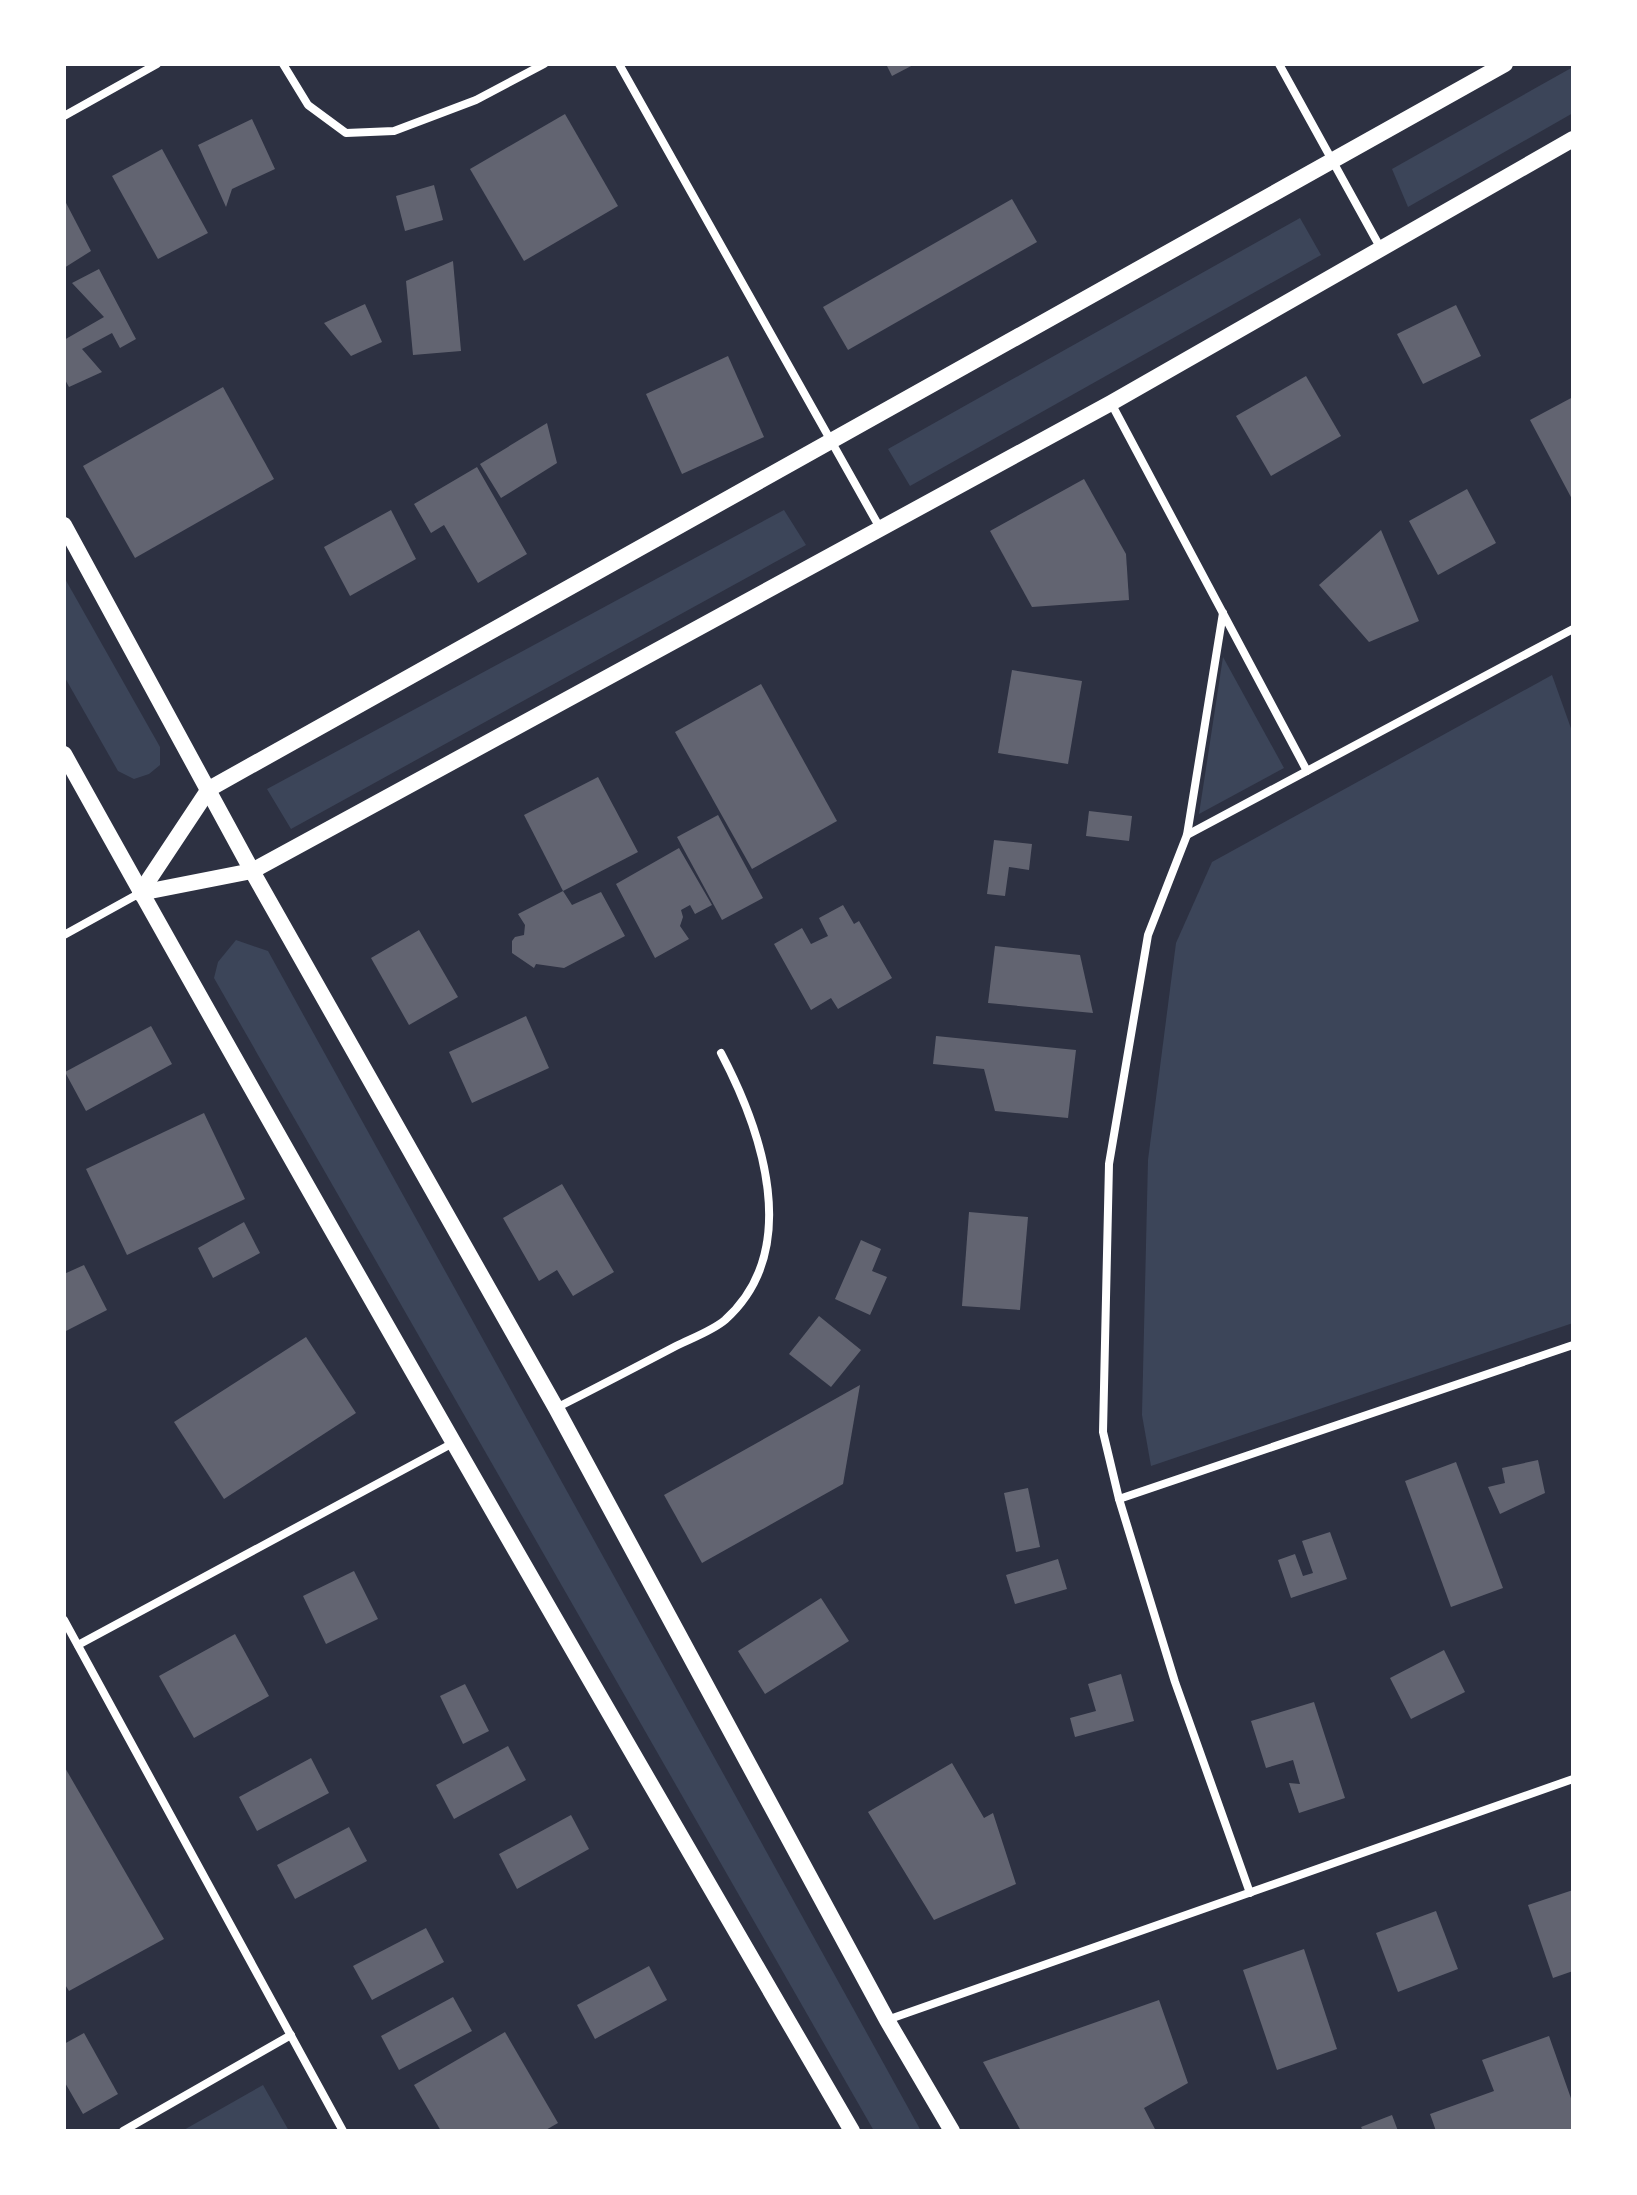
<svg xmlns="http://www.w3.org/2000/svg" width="1637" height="2195" font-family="'Open Sans',sans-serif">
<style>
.green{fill:#3c4559}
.building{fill:#626471}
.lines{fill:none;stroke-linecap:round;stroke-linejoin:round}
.minor{stroke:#fff;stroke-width:8}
.secondary{stroke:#fff;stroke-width:16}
</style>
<rect width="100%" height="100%" fill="#2d3142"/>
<!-- green -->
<g class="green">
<path d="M1573,67V113L1408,207L1392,169Z"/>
<path d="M1300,218L1321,255L910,486L888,449Z"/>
<path d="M784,510L806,545L291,829L267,789Z"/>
<path d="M64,577L160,747V765L149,774L134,779L118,771L64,676Z"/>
<path d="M1223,657L1284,768L1199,814Z"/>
<path d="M1552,675L1573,734V1323L1151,1466L1142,1415L1148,1160L1176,943L1212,862Z"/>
<path d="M236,940L268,951L921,2131H874L214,978L218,962Z"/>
<path d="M263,2085L289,2131H182Z"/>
</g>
<!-- building -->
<g class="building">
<path d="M886,64H915L892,76Z"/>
<path d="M565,114L618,206L524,261L470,169Z"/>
<path d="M252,119L275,169L232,189L226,207L198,145Z"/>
<path d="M162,149L208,233L158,259L112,176Z"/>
<path d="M434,185L443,220L405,231L396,196Z"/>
<path d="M64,199L91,251L64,268Z"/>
<path d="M1012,199L1037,242L848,350L823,307Z"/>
<path d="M453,261L461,351L413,355L406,281Z"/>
<path d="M99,269L136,339L120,348L112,333L82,349L102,372L69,387L64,378V340L104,317L72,283Z"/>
<path d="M365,304L382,342L351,356L324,323Z"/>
<path d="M1456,305L1481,356L1423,384L1397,334Z"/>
<path d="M728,356L764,437L682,474L646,394Z"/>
<path d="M1306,376L1341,436L1271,476L1236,416Z"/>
<path d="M223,387L274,479L135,558L83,466Z"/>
<path d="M1573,397V501L1530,420Z"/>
<path d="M547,423L557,463L501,498L480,464Z"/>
<path d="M477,467L527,554L478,583L444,525L431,533L414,504Z"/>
<path d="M1084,479L1126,554L1129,600L1032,607L990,531Z"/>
<path d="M1467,489L1496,543L1438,575L1409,521Z"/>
<path d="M391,510L416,559L350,596L324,547Z"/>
<path d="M1381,530L1419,621L1369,642L1319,585Z"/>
<path d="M1012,670L1082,681L1068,764L998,753Z"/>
<path d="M761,684L837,821L752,869L675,732Z"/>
<path d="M598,777L638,852L563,891L524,815Z"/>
<path d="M1089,811L1132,816L1129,841L1086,836Z"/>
<path d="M718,815L763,898L722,920L677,837Z"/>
<path d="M994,840L1032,844L1029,870L1009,867L1005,896L987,894Z"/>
<path d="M679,848L712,905L695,914L690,905L681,910L683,917L680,926L689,939L655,958L616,884Z"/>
<path d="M563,891L572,905L601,892L625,936L564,968L536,964L534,968L512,953V941L515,937L524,935L525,925L518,914Z"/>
<path d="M843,905L854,924L859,921L892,978L838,1009L831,998L811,1010L774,944L802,928L811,944L828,936L819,918Z"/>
<path d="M419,930L458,997L409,1025L371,958Z"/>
<path d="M995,946L1080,955L1093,1013L988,1003Z"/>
<path d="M526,1016L549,1068L472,1103L449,1052Z"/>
<path d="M151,1026L172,1064L86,1111L65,1072Z"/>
<path d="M936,1036L1076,1050L1068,1118L995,1111L984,1069L933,1064Z"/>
<path d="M204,1113L245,1199L127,1255L86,1169Z"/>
<path d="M562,1184L614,1272L573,1296L557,1270L539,1281L503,1218Z"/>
<path d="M969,1212L1028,1217L1020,1310L962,1306Z"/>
<path d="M244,1222L260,1253L213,1278L198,1248Z"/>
<path d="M861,1240L881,1249L872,1271L887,1277L870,1315L835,1299Z"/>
<path d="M84,1265L107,1310L64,1332V1274Z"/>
<path d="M819,1316L861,1350L831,1387L789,1354Z"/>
<path d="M306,1337L356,1413L224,1499L174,1422Z"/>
<path d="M860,1385L843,1484L702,1563L664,1495Z"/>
<path d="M1538,1460L1545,1493L1500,1514L1488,1487L1505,1483L1502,1468Z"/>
<path d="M1456,1462L1503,1588L1451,1607L1405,1481Z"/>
<path d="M1028,1488L1040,1547L1016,1552L1004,1493Z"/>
<path d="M1330,1532L1347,1579L1291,1598L1278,1560L1295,1554L1303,1576L1313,1573L1302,1541Z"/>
<path d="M1058,1559L1067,1589L1015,1604L1006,1575Z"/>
<path d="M354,1571L378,1619L326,1644L303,1596Z"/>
<path d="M821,1598L849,1641L765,1694L738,1651Z"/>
<path d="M235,1634L269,1696L194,1738L159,1676Z"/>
<path d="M1444,1650L1465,1692L1411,1719L1390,1678Z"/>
<path d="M1121,1674L1134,1721L1075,1737L1070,1718L1096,1711L1088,1684Z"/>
<path d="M465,1684L489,1731L463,1744L440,1696Z"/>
<path d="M1314,1702L1345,1798L1299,1813L1289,1783L1300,1784L1293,1760L1266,1768L1251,1721Z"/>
<path d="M508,1746L526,1780L454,1819L436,1785Z"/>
<path d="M311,1758L329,1793L257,1831L239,1797Z"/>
<path d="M952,1763L984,1818L993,1813L1016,1884L934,1920L868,1812Z"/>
<path d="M64,1766L164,1939L69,1991L64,1983Z"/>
<path d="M571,1815L589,1849L517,1889L499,1854Z"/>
<path d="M349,1827L367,1861L295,1899L277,1865Z"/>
<path d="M1573,1890V1971L1553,1978L1528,1905Z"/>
<path d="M1436,1911L1458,1969L1398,1992L1376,1933Z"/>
<path d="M426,1928L444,1962L372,2000L353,1966Z"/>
<path d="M1304,1949L1337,2049L1277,2070L1243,1970Z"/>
<path d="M649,1966L667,2000L595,2039L577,2005Z"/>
<path d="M453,1997L472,2031L399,2070L381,2036Z"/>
<path d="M1159,2000L1188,2083L1144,2108L1156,2131H1021L983,2062Z"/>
<path d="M505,2032L558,2123L544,2131H441L414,2085Z"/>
<path d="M84,2033L118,2094L83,2114L64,2081V2044Z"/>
<path d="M1549,2036L1573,2104V2131H1436L1430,2114L1494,2091L1482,2060Z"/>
<path d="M1392,2115L1398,2131H1363L1361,2127Z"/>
</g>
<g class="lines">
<!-- minor -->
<g class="minor">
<path d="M283,64L308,105L346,133L394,131L476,100L544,64"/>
<path d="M619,64L880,528"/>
<path d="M1279,64L1380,247"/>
<path d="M64,116L157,64"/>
<path d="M1111,403L1307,771"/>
<path d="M1223,613L1187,835L1148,935L1109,1164L1103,1432L1119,1499L1175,1682L1250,1893"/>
<path d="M1187,835L1573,629"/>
<path d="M64,935L140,893"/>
<path d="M556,1408C596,1388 636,1367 676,1346C692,1338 712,1331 725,1320C803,1250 762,1131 721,1053"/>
<path d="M1119,1499L1573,1345"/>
<path d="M64,1620L343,2131"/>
<path d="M78,1645L453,1443"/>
<path d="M887,2020L1573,1779"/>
<path d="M123,2131L291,2035"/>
</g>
<!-- secondary -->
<g class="secondary">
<path d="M64,525L252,871L556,1408L887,2020L952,2131"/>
<path d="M64,754C321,1216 586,1674 852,2131"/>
<path d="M140,893L252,871L1111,403L1573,139"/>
<path d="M140,893L209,789L1505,64"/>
</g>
</g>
<!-- border -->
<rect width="1637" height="2195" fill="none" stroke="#ffffff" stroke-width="132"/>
</svg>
